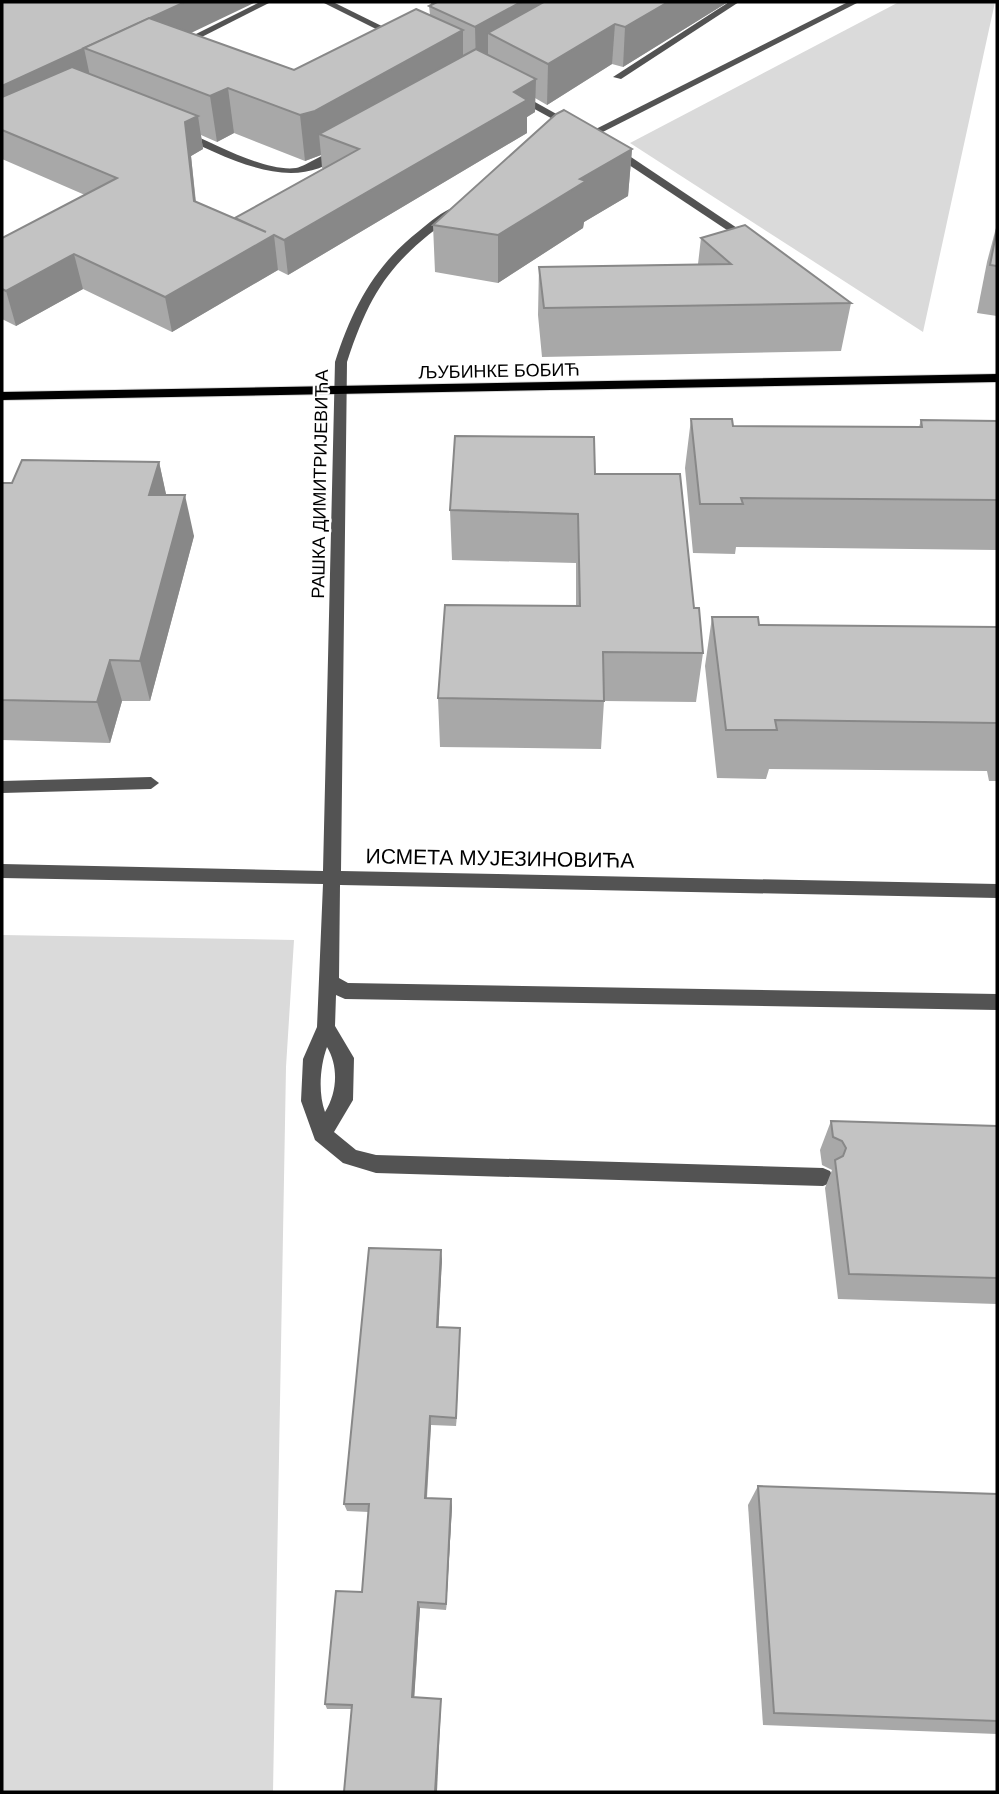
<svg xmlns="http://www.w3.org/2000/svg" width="999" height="1794" font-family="Helvetica,sans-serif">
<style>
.green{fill:#dadada}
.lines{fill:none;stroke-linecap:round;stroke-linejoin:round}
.major-casing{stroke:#dbdbdb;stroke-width:2}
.minor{fill:#535353;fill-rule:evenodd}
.major{fill:#000;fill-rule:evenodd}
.wall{fill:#a8a8a8;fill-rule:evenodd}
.shaded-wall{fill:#888}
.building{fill:#c3c3c3;stroke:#888;stroke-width:2}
.labels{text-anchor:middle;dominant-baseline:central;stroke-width:5;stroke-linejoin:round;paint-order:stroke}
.far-street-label{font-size:18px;fill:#000;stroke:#fff}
.street-label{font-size:21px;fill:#000;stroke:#fff}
</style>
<rect width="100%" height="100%" fill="#fff"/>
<!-- green -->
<g class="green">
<path d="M899,2H995L923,332L630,143Z"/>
<path d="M2,935L294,940L286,1067L273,1792H2Z"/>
</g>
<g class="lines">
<!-- major casing -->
<g class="major-casing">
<path id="major" d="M997,374V382L2,400V392Z"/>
</g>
<!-- minor -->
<g class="minor">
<path d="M260,2H271L182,47L174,45Z"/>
<path d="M322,2H333L404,37L396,39Z"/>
<path d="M729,2H739L621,79L613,77Z"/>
<path d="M848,2H859L581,143L572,141Z"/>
<path d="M511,92H517L578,126L569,128L511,96Z"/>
<path d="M176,131H184C214,143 264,172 296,168C310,165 334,144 345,152C295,198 228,157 176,135Z"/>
<path d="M608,147H616L758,242L748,244L608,151Z"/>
<path d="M455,207L460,210L459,212C394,258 372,286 347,362L341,871L997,884V898L340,885L339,978L348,983L997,994V1010L345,999L336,995L335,1026L354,1058L353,1100L334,1132L356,1150L376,1155L823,1168L830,1171L833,1177L830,1183L823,1186L376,1173L343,1163L315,1140L301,1101L303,1059L317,1027L323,884L2,878V864L323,871L335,362C352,309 374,266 419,231C430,222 442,211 455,207ZM327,1047C339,1067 337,1093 325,1112C318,1093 320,1066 327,1047Z"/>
<path d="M151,777L159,783L151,789L2,793V781Z"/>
</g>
<!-- major -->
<use href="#major" class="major"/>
</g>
<!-- wall -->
<g class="wall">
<path d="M2,2L191,33L294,70L430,15L429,6L431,5V2H728L623,67L612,64L547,105L535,98V112L527,117V133L288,275L278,270L172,332L83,289L16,326L2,319V238L85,195L2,159ZM234,133L305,161L321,155L322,168H324L235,219L196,202L191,156L203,149L201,135L217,142Z"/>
<path d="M632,149L628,196L584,222L583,228L498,283L435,272L433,225Z"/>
<path d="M997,224V316L977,313L987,262Z"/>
<path d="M701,238L851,303L841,351L542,357L538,315L539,267L698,264Z"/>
<path d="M691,419L733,426L919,427L921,420L997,421V550L736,547L735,554L693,553L685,468Z"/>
<path d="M159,462L166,495L194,536L150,701H122L110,743L2,740V483H12Z"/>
<path d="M595,474L694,608L703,653L696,702L604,701L601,749L440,747L438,698L576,606V563L452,560L450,510Z"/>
<path d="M712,617L759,625L997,627V781H989L987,771L769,769L766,779L717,778L705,666Z"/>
<path d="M831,1121L997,1126V1304L838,1299L825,1188L832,1170L822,1165L820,1150Z"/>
<path d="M442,1259L438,1327L460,1328L456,1426L431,1425L427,1498L451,1499L452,1507L446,1610L420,1608L414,1697L441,1704L351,1709H327L325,1704L362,1592L369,1512L347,1511L344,1504Z"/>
<path d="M758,1486L997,1494V1734L763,1725L748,1505Z"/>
</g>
<!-- shaded-wall -->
<g class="shaded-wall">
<path d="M185,2H256L126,64L84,48Z"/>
<path d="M521,2H590L488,33V60L476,67L475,27Z"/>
<path d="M668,2H728L623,67L625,27Z"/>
<path d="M615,24L612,64L547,105L548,64Z"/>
<path d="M463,30V74L319,134L321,155L305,161L300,115Z"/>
<path d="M84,48L91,81L2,123V86Z"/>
<path d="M536,79L535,112L527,117V133L288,275L284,240L514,92Z"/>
<path d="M228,88L234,133L217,142L210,96Z"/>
<path d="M198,116L203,149L191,156L199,236L194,201L185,122Z"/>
<path d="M632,149L628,196L584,222L583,228L498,283V235L580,179Z"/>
<path d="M274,235L278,270L172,332L165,297Z"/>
<path d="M74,254L83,289L16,326L6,291Z"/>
<path d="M159,462L168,503L149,495Z"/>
<path d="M185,495L194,536L150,701L140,661Z"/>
<path d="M110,660L122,701L110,743L97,702Z"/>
<path d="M441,1250L442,1259L438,1337L437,1327Z"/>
<path d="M460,1328V1337L456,1426V1418Z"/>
<path d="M430,1416L431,1425L426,1505L425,1498Z"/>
<path d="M451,1499L452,1507L446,1610V1604Z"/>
<path d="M418,1602L420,1608L414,1702L412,1697Z"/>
<path d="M441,1699V1704L437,1792H435Z"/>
</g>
<!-- building -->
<g class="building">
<path d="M2,2H185L2,86Z"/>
<path d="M437,2H521L475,27L429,6Z"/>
<path d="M544,2H668L625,27L615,24L548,64L488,33Z"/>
<path d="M416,9L463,30L315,111L300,115L228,88L210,96L84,48L149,18L294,70Z"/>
<path d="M476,49L536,79L514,92L527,100L284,240L274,235L165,297L74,254L6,291L2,289V238L117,178L2,130V97L72,67L198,116L185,122L194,201L266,232L235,218L359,149L319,134Z"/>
<path d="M564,110L632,149L580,179L586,181L498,235L433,225L556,114Z"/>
<path d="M745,225L851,303L544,308L539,267L731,264L701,238Z"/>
<path d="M997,229V266L990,265Z"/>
<path d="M691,419H732L733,426L922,427L921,420L997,421V500L741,498L743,504H700Z"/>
<path d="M455,436L594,437L595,474H680L694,608H699L703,653L603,652L604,701L438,698L445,605L580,606L578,514L450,510Z"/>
<path d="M22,460L159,462L149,495H185L140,661L110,660L97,702L2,700V483H12Z"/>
<path d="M712,617H758L759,625L997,627V723L775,720L777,730H726Z"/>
<path d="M831,1121L997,1126V1278L849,1274L835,1160L843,1156L846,1148L842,1141L833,1137Z"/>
<path d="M369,1248L441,1250L437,1327L460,1328L456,1418L430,1416L425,1498L451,1499L446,1604L418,1602L412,1697L441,1699L435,1792H344L352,1705L325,1704L336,1591L362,1592L369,1504H344Z"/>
<path d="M758,1486L997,1494V1721L774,1713Z"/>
</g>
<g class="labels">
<!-- far-street labels -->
<g class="far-street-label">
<text transform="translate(499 371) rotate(-1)">ЉУБИНКЕ БОБИЋ</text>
<text transform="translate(320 484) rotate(-89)">РАШКА ДИМИТРИЈЕВИЋА</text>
</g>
<!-- street labels -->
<g class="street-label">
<text transform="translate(500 858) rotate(1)">ИСМЕТА МУЈЕЗИНОВИЋА</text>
</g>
</g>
<!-- border -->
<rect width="999" height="1794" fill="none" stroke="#000000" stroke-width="7"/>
</svg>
